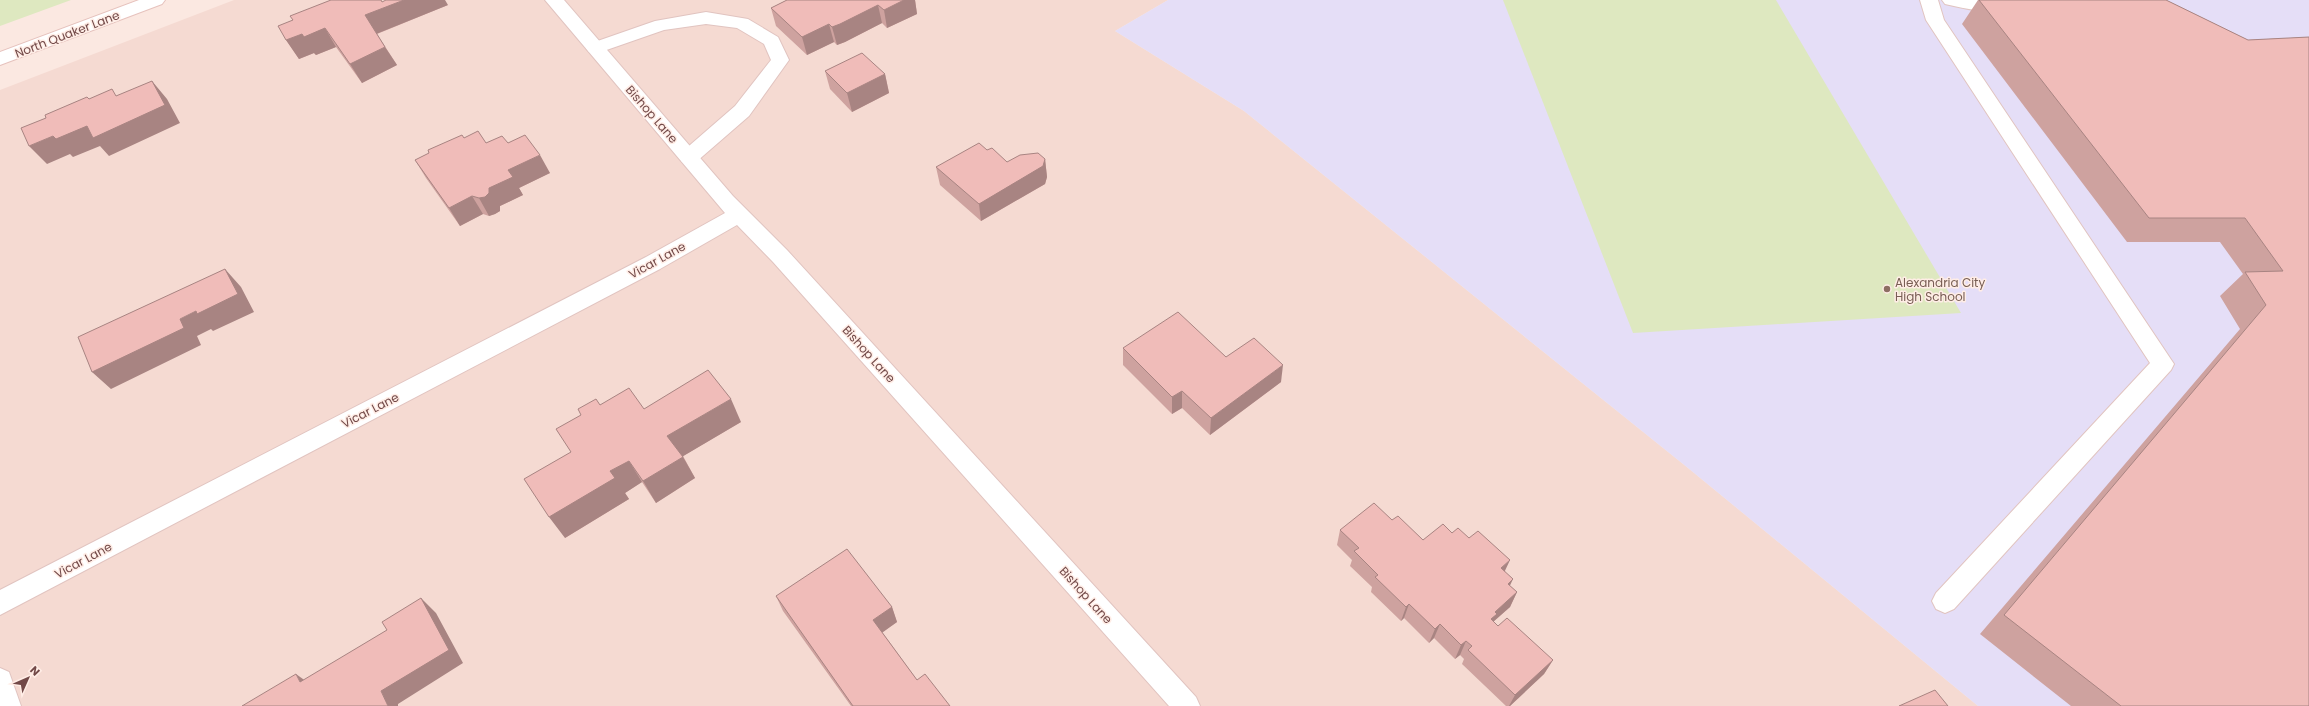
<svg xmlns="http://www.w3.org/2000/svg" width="2309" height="706" font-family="Poppins,sans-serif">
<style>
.residential{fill:#f5dad2}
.education{fill:#e5def7}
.green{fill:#dee8c0}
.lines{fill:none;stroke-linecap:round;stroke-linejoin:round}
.lane-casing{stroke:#e1c4c0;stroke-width:2}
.street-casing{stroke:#e1c4c0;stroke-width:2}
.secondary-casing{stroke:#e6c2bd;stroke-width:2}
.lane{fill:#fff;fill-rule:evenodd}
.street{fill:#fff;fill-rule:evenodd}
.secondary{fill:#fff;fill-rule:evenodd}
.wall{fill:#cea29f}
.shaded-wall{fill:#a88482}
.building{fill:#f0bcb9;stroke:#a88482}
.education-dot{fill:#8d6e63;stroke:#ffede6;stroke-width:1.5}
.labels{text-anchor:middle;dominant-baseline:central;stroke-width:3;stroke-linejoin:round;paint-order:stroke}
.street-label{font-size:12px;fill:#724948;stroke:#ffede6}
.education-label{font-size:12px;fill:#785e54;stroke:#ffede6;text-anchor:start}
</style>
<rect width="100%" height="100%" fill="#fbe8e1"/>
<!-- residential -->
<path class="residential" d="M234,0H1168L1115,31L1244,111L1688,468L1978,706H0V90Z"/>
<!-- education -->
<path class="education" d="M1168,0H2309V706H1978L1688,468L1244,111L1115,31Z"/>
<!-- green -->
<g class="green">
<path d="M0,0H71L0,26Z"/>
<path d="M1503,0H1776L1961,313L1633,333Z"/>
</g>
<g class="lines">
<!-- lane casing -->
<g class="lane-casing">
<g id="lane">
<path d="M1920,0H1938L1944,20L2174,364L2171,370L1954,609L1945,613L1936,609L1932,601L1936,593L2150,363L1926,20Z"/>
<path d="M1942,0H2005L2012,5L2009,9C1988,14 1966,9 1945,4Z"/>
<path d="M706,12L748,19L778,37L789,60L749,116L696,162L689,164L682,162L679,157L682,152L735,106L771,60L764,44L737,28L706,24L664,30L595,54L589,52L586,48L589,44L655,21Z"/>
<path d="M0,668L9,672L21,706H0Z"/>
</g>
</g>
<!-- street casing -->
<g class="street-casing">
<path id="street" d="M545,0H564L733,196L787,250L1196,697L1200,706H1169L773,262L737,225L660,269L0,615V590L646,257L725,213Z"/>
</g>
<!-- secondary casing -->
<g class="secondary-casing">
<path id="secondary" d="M139,0H165L162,4L0,65V52Z"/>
</g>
<!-- lane -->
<use href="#lane" class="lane"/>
<!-- street -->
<use href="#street" class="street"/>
<!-- secondary -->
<use href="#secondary" class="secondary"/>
</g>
<!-- wall -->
<g class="wall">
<path d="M787,0H915L917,14L887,28L882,23L845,42L837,45L834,42L807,55L776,26L771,8Z"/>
<path d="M1978,0H2166L2248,40L2309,37V706H2071L1980,634L2240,329L2220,296L2243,274L2220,242H2127L1962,24Z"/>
<path d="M382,2L448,5L377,34L397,65L362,83L336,47L316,55L314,53L299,59L286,40Z"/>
<path d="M825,71L885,74L889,93L852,112L830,89Z"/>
<path d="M464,138L486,143H508L550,173L519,188L523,195L500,206V211L495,214L489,216L483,214L460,226L426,178L415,160Z"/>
<path d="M987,150L1007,162L1045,159L1047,177L1045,184L981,221L940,185L936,167Z"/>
<path d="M1123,348L1226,357L1281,382L1210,435L1182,408L1172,414L1123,365Z"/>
<path d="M600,405L644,409L741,422L683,456L695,478L656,503L642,482L625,493L629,499L565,538L571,452Z"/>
<path d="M1392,520L1423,540L1452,533L1505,571L1510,586L1517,592L1510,607L1493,622L1498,626L1553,660L1544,674L1510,706H1506L1462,664L1464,659L1460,655L1455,659L1434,638L1429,643L1404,618L1401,621L1371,592L1372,587L1350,566L1352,560L1337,545L1340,530Z"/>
<path d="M776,596L892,607L897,622L882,632L917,680L950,706H851L783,611Z"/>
</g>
<!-- shaded-wall -->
<g class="shaded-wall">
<path d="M404,0H445L448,5L376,34L365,15Z"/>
<path d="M904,0H915L917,14L887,28L884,10Z"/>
<path d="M878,5L882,23L845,42L837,45L832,27Z"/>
<path d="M829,24L834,42L807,55L802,37Z"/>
<path d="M325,28L336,47L316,55L314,53L299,59L286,40L302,34Z"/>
<path d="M385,47L397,65L362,83L350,64Z"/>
<path d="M885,74L889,93L852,112L847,93Z"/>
<path d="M152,81L167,99L180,123L109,156L100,146L73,157L70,154L47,164L29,146L53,136Z"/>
<path d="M540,155L550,173L519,188L523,195L500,206V211L495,214L489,216L479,198L508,170Z"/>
<path d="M1045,159L1047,177L1045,184L981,221L979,204Z"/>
<path d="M472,196L483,214L460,226L449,208Z"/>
<path d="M225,269L241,287L254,312L213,331L211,329L197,336L201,345L111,389L92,372L180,319L196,311Z"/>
<path d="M1283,365L1281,382L1210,435L1211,418Z"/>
<path d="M1182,391V408L1172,414V397Z"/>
<path d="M731,399L741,422L680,458L667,436Z"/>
<path d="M683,457L695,478L656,503L643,481Z"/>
<path d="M629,461L642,482L625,493L629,499L565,538L549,517L610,471Z"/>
<path d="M1510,560L1503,575L1501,568Z"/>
<path d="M1513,579L1506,594L1508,584Z"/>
<path d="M1517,592L1510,607L1493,622L1491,619L1495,612Z"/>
<path d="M421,598L436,613L463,663L398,704V706H388L381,691Z"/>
<path d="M1409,604L1404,618L1401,621L1406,607Z"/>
<path d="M892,607L897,622L879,635L873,620Z"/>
<path d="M1440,624L1434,638L1429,643L1435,629Z"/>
<path d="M1466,641L1460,655L1455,659L1461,645Z"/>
<path d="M1553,660L1544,674L1510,706H1509L1515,695Z"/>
<path d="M296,674L314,687L300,682Z"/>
</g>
<!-- building -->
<g class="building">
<path d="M331,0H381L382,2L386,0H404L365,15L385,47L350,64L325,28L304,37L302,34L286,40L278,26L293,20L290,16Z"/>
<path d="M787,0H904L884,10L878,5L840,24L832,27L829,24L802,37L771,8Z"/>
<path d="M1979,0H2166L2248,40L2309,37V706H2121L2004,615L2266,305L2245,272L2283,271L2245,218H2149Z"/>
<path d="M862,53L885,74L847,93L825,71Z"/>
<path d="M152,81L165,105L93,138L87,126L56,139L53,136L29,146L21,128L46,118L45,115L87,97L89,99L112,89L116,96Z"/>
<path d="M478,131L486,143L502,136L508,143L525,135L540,155L508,170L513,177L489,188V193L485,197L479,198L472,196L449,208L415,160L429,153L428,150L462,135L464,138Z"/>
<path d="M979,143L987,150L992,148L1007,162L1020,155L1038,153L1045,159L1043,166L979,204L936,167Z"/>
<path d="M225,269L238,294L197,314L196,311L180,319L184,328L92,372L78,337Z"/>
<path d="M1178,312L1226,357L1254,338L1283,365L1211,418L1182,391L1172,397L1123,348Z"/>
<path d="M708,370L731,399L667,436L683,457L643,481L629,461L610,471L615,478L549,517L524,479L571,452L556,429L581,415L578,409L596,399L600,405L629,388L644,409Z"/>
<path d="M1374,503L1392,520L1398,516L1423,540L1443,524L1452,533L1458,528L1469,538L1478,531L1510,560L1501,568L1513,579L1508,584L1517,592L1495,612L1497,614L1491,619L1498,626L1507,618L1553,660L1515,695L1468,650L1472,646L1466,641L1461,645L1440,624L1435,629L1409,604L1406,607L1375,577L1378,575L1354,551L1359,548L1340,530Z"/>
<path d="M847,549L892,607L873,620L917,680L925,674L950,706H853L776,596Z"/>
<path d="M421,598L449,650L381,691L388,706H242L296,674L300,682L387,630L382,622Z"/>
<path d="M1935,690L1948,706H1899Z"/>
</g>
<!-- markers -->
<circle class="education-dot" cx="1887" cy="289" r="4"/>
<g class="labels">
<!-- street labels -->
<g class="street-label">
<text transform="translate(67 34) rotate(-21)">North Quaker Lane</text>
<text transform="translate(652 114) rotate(49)">Bishop Lane</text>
<text transform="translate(657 260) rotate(-29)">Vicar Lane</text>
<text transform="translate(869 354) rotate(48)">Bishop Lane</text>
<text transform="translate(370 410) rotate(-27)">Vicar Lane</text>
<text transform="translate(83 560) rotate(-28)">Vicar Lane</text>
<text transform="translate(1086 595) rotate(48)">Bishop Lane</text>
</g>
<!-- education labels -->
<g class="education-label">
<text x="1895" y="282">Alexandria City<tspan x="1895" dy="14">High School</tspan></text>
</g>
</g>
<!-- north arrow -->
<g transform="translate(28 678) rotate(45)" stroke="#ffede6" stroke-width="3" paint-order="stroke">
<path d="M0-3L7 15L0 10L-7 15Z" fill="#724948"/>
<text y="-6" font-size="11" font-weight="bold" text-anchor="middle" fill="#724948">N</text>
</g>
</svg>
